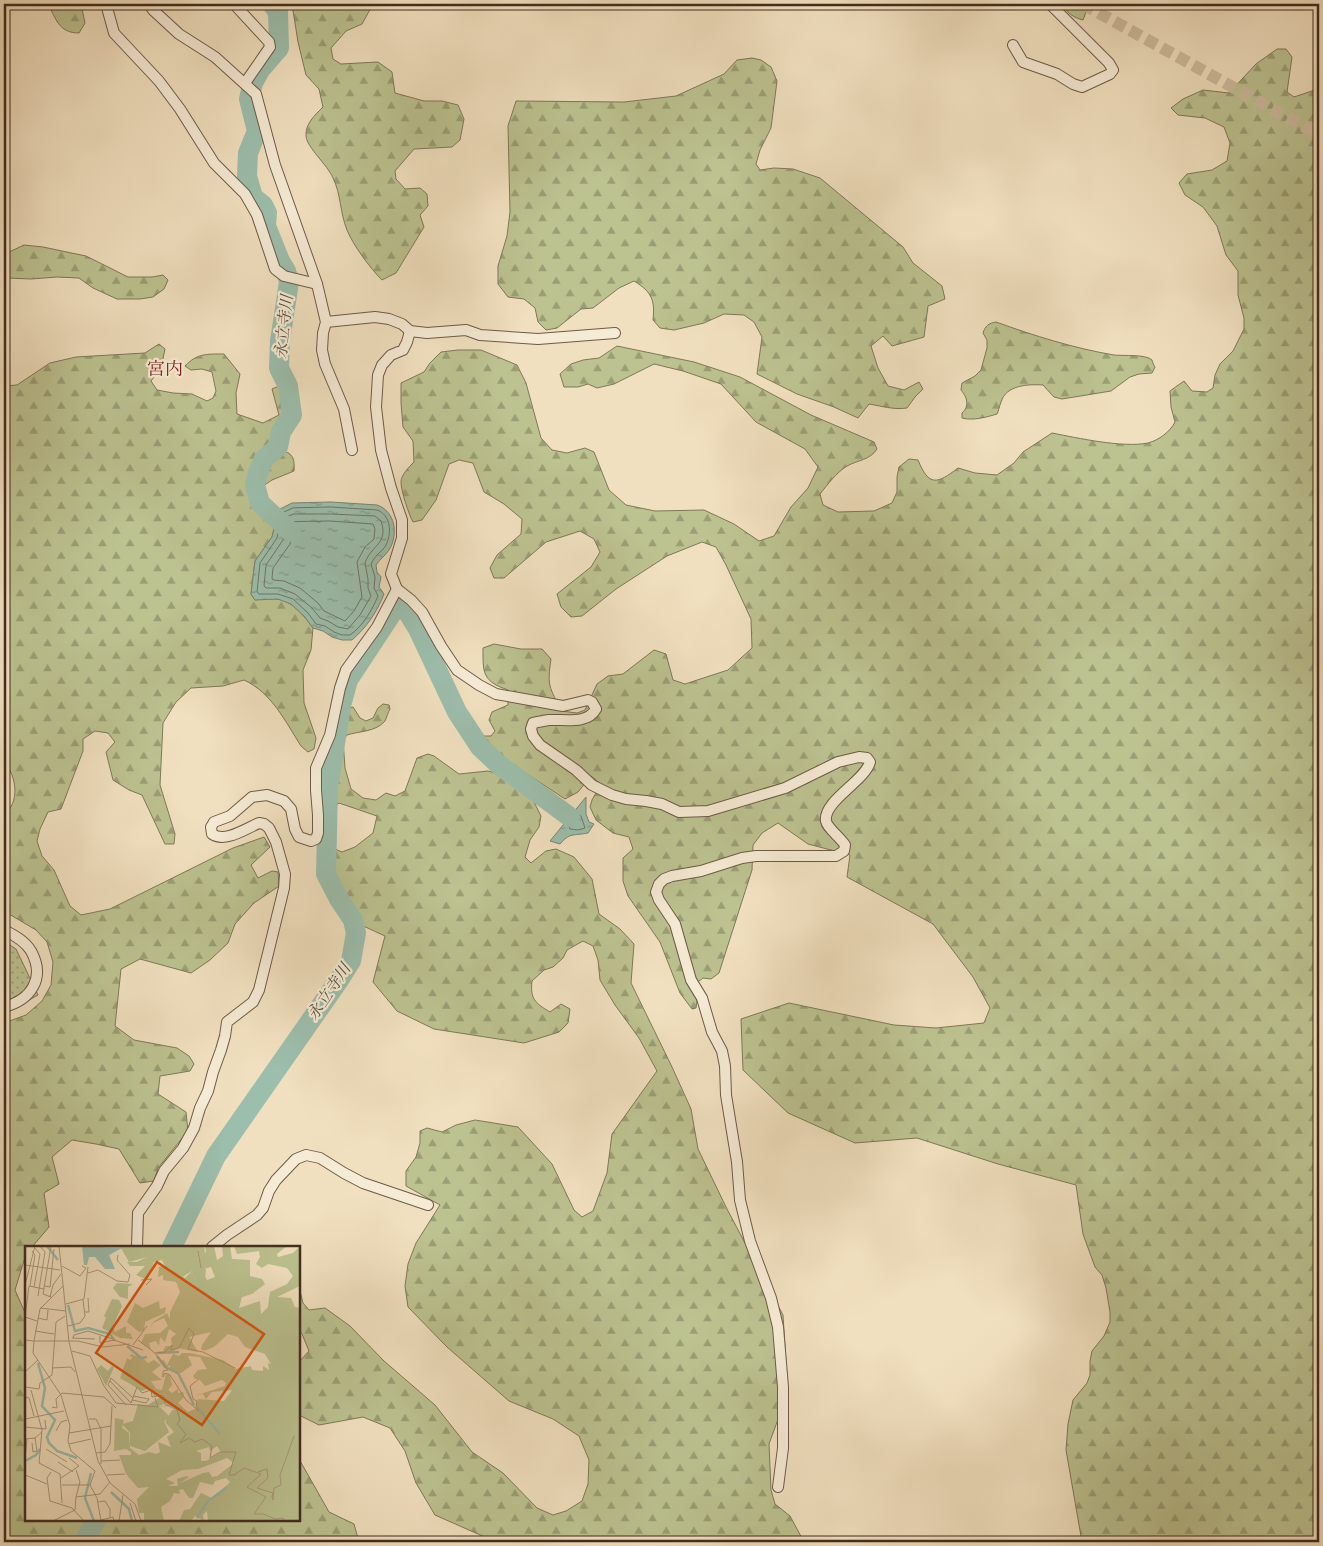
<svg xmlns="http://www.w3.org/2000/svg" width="1323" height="1546" font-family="'IM FELL Double Pica','Noto Serif JP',serif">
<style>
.forest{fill:url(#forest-firs);stroke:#7f7858}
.park{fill:url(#park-dots);stroke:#7f7858}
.water{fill:url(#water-ripples);stroke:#788474}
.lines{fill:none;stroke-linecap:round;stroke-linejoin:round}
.shore{stroke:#6f7666;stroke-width:1}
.river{stroke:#9cbeac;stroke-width:20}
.tertiary-tunnel{stroke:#cebc9f;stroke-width:12;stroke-dasharray:12 6;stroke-linecap:butt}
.minor-casing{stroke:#6e5a47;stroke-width:12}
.minor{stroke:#f6ebd5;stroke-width:10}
.labels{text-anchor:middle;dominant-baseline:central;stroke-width:4.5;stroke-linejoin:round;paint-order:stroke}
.water-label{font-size:16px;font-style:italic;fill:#585142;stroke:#f6ebd5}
.quarter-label{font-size:18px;fill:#7a1f14;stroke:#f6ebd5}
.inset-river{fill:none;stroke:#9cbeac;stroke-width:2.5}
.inset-road{fill:none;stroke:#ab987f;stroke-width:1}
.view{fill:#d7550e;fill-opacity:0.15;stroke:#d7550e;stroke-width:2.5}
.inset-edge{fill:none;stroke:#422d1f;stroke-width:2.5}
</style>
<defs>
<pattern id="forest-firs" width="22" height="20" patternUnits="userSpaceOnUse" patternTransform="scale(1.25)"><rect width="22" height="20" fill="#bcc290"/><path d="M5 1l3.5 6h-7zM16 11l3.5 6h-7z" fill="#9a9e75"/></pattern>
<pattern id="park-dots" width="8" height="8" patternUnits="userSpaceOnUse" patternTransform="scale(1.25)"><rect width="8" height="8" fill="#bcc290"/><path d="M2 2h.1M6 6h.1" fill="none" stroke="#9a9e75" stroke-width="1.8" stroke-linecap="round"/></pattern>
<pattern id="water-ripples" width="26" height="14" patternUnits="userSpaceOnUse" patternTransform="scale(1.25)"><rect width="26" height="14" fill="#9cbeac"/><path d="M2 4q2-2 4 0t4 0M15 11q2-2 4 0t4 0" fill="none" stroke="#819b8b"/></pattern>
</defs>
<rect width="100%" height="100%" fill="#f1e0bf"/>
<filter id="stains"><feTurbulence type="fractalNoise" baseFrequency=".004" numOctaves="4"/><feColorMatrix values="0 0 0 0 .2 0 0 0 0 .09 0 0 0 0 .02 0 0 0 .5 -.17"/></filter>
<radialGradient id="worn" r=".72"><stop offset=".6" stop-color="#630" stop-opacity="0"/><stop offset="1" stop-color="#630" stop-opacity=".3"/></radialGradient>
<!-- forest -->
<g class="forest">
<path d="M48,4H81L85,23L79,33C59,33 56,19 48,4Z"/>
<path d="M292,4H373L362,24L346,31L331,48L333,59L341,64L378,62L392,72L395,93L424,101H442L458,105L464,119L460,140L452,147L414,149L395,171L396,179L405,189L420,188L427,194L428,206L420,215L424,227L396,273L382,280C370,268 353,245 347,230C340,213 341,194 333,178C327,164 307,148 306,136C305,124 315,115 323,107L319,89L306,75L298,42Z"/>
<path d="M1064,4H1089L1083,20C1075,18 1065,13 1064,4Z"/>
<path d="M1277,49H1286L1292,57L1287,92L1294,97L1315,90L1319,92V1542H1082L1066,1450L1068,1424L1073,1400L1087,1383L1090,1375V1361L1092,1351L1104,1336L1110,1322V1312L1106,1288L1102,1275L1095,1267L1083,1234L1076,1185L998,1164L917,1138L855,1143L788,1113L743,1070L741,1019L789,1003L894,1025L936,1028L984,1023L990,1008L973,977L933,924L847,877L850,855L808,844L778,823L762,833L753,845L752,870L719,973L711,979L703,978L690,988L697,1000L696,1008L692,1009L680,993L660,942L628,896L623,881V858L633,849L629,837L613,833L596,820L590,807L592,800L601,784L591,776L578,792L565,799L500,756L488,750L481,739L484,736H491L495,731L489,720L492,712L508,705V690C482,681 483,673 483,648L494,644L521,649H542L551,659C547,686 549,687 562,711L577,713L585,710L597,684L608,676L623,674L654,650L666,654L673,680L685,684L728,670L752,648L751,619L726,565L716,547L702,542L667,556L616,589L582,616L571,617L561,607L557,594L591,567L600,552L594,539L580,531L546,542L504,578H494L490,568L497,555L521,534L522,519L504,504L484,492L473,463L459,460L449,464L436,500L422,520L413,522C409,515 401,491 401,482C401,475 409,467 414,462L413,441L403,427L401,403V383L424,372L430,363L441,352L458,350H481L517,365L526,383L541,438L552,450L567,453L585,448L594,452L609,490L626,505L655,511L704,510L734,524L759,541L774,536L791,507L808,488L818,467L805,449L756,422L721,384L683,371L654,364L614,384L597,388L588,384L578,387H564L560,374L571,364L583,360L599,358L617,346L694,362L740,377L811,415L874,442L877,449C870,460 858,460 847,466C836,473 828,484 820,494L823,505L838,512L874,511L892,503L897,492V477L899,467L909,459L918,460C929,487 937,484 958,468L975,473L997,475L1014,463L1023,452L1052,433C1078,438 1122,448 1148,443C1159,440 1170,432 1175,422L1171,407L1170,391L1184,381L1192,391L1207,392L1213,388L1215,375L1220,364L1233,351L1244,329V318L1238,295V271L1226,255L1217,226L1203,207L1185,195L1179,183L1187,174L1212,170L1227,161L1230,143L1224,127L1205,118L1178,115L1171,108L1183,99L1203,90L1229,93L1256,64Z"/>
<path d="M752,58L761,60L771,67L777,81L771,128L760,150L756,164L760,170L774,168L793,169L820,178L903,247L913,263L942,286L945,299L928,306L924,337L892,346L883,336L871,346L878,368L888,386L904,390L919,382L923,389L915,397L907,408C893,410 882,406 869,404L858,418L834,407L797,394L757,374L762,337L754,322L744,315L724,314L704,323L674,330L660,328L653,320C655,300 652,292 634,281L619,288L593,308L581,309L557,328L546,330L538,322L535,308L524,299L508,297L498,284V266L507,236L510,212L508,126L516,101L624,102L676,96L724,74L737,60Z"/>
<path d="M24,245L43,247L86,256L128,277H152L163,275L168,280L164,289L153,297L140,299H117L93,288L79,278L57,277L31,279L7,278C3,268 3,262 7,253Z"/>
<path d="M996,322C1035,336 1073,348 1114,355C1123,356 1146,354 1152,360C1152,361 1154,366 1155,367L1152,373L1139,374L1130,377L1111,391L1062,399L1054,397L1043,385C1028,384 1006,385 1001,402C999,407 999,410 997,414C987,417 973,421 962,418V413C970,406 967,397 961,390L962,383L975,376L981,370L987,348V340L983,333C985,326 989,323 996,322Z"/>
<path d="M159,344L165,349L161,368L151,381L157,390L173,393L192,394L207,401L213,398L216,391L212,372L202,369L191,370L185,366C197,353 208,354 224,354L240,374L236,393L237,414L263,423L279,415L272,389L279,386L285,394L289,415L274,441C282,457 296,446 294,471L272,480L260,488L256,504L269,516L275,525L272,537L255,561L251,594L255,600C262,599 269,598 276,599C292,600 304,616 313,628L311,650L303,670L304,703L316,738L314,749L308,752L301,746C285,721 272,693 244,680L223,686L191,688L176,702L163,723L160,785L175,834L174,844H165L142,795L129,790L113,780L106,752L115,742L108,733L95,731L83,739V751L61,809L48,812L40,829L37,841L42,856L54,870L70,906L81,915L110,909L233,848L264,837L270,847L251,865L258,878L272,871L278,872L279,886L254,903L235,924L228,943L210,960L191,973L140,959L121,969L115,1026L134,1040L177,1048L189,1056L194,1064L190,1071L160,1076L158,1094L186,1112L188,1131L158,1168L154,1181L140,1183L119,1149L96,1144L72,1140L52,1157L59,1184L44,1193L49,1227L32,1247H26V1254L15,1290L26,1315V1520H299V1459L329,1512L354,1524L359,1542H4V1023L26,1015L42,1001L51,985L53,962L47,942L36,930L4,911V815C20,802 17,777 4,761V386L17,385L50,363L76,357L145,353Z"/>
<path d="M383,704L389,705L390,709C388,712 387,717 385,721C376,732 359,731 347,735L343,740L345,768L351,789L363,798L376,800L386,793L395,796L405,791L417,758L428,754L434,756L459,774L488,771L507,776L532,798L541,816L539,827L530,840L525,857L531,863L546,851L556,849L574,857L592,879L599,914L620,929L634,944L631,983L672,1067L691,1109L698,1149L727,1209L783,1315L788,1392L769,1444L771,1490L775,1504L790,1516L804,1542H502L487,1538L435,1515L416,1483L405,1451L390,1428L363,1417L319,1425L299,1415V1362L309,1351L302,1334L299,1330V1287L303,1303L309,1310L325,1308L350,1326L384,1361L435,1405L472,1452L503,1473L537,1508L553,1515L566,1511L582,1501L588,1484L589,1460L579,1436L553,1419L509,1401L447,1347L408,1307L405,1286L408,1264L416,1243L440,1205L406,1186V1171L416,1157L420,1143V1131L427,1128L442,1132L456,1125L475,1120L518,1127L552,1164L574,1210L582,1217L593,1211L607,1173L612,1134L657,1071L639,1038L615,1005L600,980L598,960L593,946L583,941L567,950L563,958L553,967L544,970L532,981C530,999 535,1003 550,1012L561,1004L570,1009L568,1023L559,1032L524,1043L434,1029L397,1011L373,982L385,936L359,924L342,904L323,862L326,851L335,849L342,852L355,847L373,833L377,816L339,803L332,810L334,819L332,828L327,830L323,826L321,805L341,714L346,709L353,707L360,718L366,721L373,718L378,708Z"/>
</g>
<!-- park -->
<path class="park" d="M4,941L16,949L38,995L4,1014Z"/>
<!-- water -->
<g class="water">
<path d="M331,502L377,505C395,511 399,534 389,550C386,555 380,559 376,565L377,572L381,577L379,587L384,594C377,612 367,627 352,640H342L332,637L323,631L313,628L304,616L291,604L278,599L255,600L251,594L255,561L272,537L275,525L269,516L270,514L292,503Z"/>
<path d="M586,797V814L589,822L594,824L588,833C574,836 570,832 560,844L550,841Z"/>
</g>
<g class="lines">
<!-- shore -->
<g class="shore">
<path d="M331,507L377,510C391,515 392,533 386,545C384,549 381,551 378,554C375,557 373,560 371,564L375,577L374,588L378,596C372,610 363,626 350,635H342L334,632L325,626L316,624L308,613L293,599L278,594H259L257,592L260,563L277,538L280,525L276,518L277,515L293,508Z"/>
<path d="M294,514H331L375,516L381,521C389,544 371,545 365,563L368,579V588L371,596L360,615L348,629L338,627L328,621L320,618L312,608L295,594L280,588H266L264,586L266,565L283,540L286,527L285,518Z"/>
<path d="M330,521L373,524L375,529L374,539L365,547L357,562L362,597L354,611L345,621L324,611L318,603L300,588L284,581L273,580L272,578L273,568L290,544L294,522Z"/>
<path d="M579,815L581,816L585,828L578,830L570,829L569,826Z"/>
</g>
<!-- river -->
<g class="river">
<path d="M272,4L278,12L279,48L260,70L253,83L249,99L257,131L248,153L247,176L253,197L263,205L267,213L266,226L280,261L286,271L289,282L280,341L279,368L288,386L292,415L281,432L278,447L264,459L258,473L255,485L260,503L291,532"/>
<path d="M399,604L407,611L418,629L457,712L480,747L498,764L570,817"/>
<path d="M172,1247L216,1156L339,980L351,961L356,933L353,920L339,899L326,874L328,788L341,706L348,680L398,604"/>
<path d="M84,1542L96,1520"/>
</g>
<!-- tertiary-tunnel -->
<path class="tertiary-tunnel" d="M1083,4L1319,135"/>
<!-- minor casing -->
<g class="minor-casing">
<g id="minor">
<path d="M106,4L114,33L159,81L180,109L214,163L245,194L257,215L275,269L284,276L317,284"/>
<path d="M149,4L153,10L179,34L215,57L256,94L275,165L317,284L326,322L323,333L322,350L325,364L344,409L352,450"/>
<path d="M234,4L269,42L270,47L245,83"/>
<path d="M1013,45L1023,62L1057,74L1073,84L1082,87L1110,74L1113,70L1109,63L1050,4"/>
<path d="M326,322L375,317L389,319L402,324L410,331L427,333L466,330L480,335L538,339L615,333"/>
<path d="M410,331L407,342L403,350L391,355L382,365L378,375L376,407L381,450L391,488L402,520V538L391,574L397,589L411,600L422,612L441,646L457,670L479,685L496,694L563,706L588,700L592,702L596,709C587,725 564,719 549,720C543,721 538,722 533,723L531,729L533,736L540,745L576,770L592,785L612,795L626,799L646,801L662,804L679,812L708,811L785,788L838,762L859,757L867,758L870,762C865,781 823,801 826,821C827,828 841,838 845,845L844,851L836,856H756L742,858L701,871L672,876L664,879L659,884L656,892L659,900L675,924L691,980L702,998L712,1032L722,1051L725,1066L726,1095L737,1162L740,1200L750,1241L771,1298L778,1327L783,1387V1448L778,1487"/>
<path d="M4,930C14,935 25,941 31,951C46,978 31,1000 4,1007"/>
<path d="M137,1247L138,1213L157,1186L164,1171L183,1148L194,1128L200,1108L208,1091L213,1072L221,1050L225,1036L227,1022L253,1002L259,990L284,888L285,874L276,842L269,828L264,824L259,823C245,829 225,843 212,834L211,827L214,822L230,816L252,797L267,795L284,801L291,809L295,829L299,837L311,841L316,839L318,833V815L316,790V768L330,735L340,688L346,670L377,627L397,589"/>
<path d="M212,1247L227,1235L257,1215L263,1208L269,1191L276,1180L296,1159L306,1155L320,1158L344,1173L363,1183L428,1205"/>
</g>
</g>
<!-- minor -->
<use href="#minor" class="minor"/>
</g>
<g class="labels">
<!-- water labels -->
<g class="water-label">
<text transform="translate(284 327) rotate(-84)">永立寺川</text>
<text transform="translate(329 992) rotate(-56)">永立寺川</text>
</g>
<!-- quarter labels -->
<g class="quarter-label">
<text x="165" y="369">宮内</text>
</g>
</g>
<!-- overview -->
<g transform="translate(25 1246)">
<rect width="275" height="275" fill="#f1e0bf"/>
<path d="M111,0L138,3L155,0L157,4H167L168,0H175L172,9L175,19L168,12L166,23L162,20L157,30L160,32L167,25L171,35L177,25L182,34L190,31L186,21L179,23L173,13L181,6L180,0H189L192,14L198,10L197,0H205L207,13L225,14V30L237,33L240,38L227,48L217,51L214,62L235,55L236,68L243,61L245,46L262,38L268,30L262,22L243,18L237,22L231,18L235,11L234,5L212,8L209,0H262L252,8L253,11L268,7L275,0V40L252,51L266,52L270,61L275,62V275H183L182,265L178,269L179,275L170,270L166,275H154L159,264L165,263L176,247L187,252L194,247L205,236L201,232L190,235L188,239L175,236L168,252H164L158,243L154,244L155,248L149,247L145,255L136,261L139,275H119V267H114L112,253L124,241L113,242L101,228L94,209H106V206L101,203L89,205L90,172L99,174L97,182L104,187L105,202L114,209L124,206L131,208L135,206L133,196L146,201L142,191L149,186L140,176L147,164H152L146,160L134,161L142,159L140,148L129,150L125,142L117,145L95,132L102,112L105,114L108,111H105L106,108L111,110V106L123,117L129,114L136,119L127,126L137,134L126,135L131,143L137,144L141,128L145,129L147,139L143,144L147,147L153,143V147L158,146L159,151L153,157L163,166L170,163L173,153L199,155L207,144L187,146L181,153L178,148L169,150L200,140L201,137L197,134L180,140L174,133H170L168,130L173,124L182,123L175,111L163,110L167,119L156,127L145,125V119L141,122L136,117L138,113L142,119L148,108L154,110L157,107H165L198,114L211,123L226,120L227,124L238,125V120L244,124L243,117L246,118L240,108L220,101L213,91L203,88L189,101L179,105L176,103L177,99L186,86L164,91L173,106L153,102L144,108L138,104L141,100H147L146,92L151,88L144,83L140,96L135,91L134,100L131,95L124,97L126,103L116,97L120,88L135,87L143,80L139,72L128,77L123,86L128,76L142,67L145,73V66L155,46L151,36L138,34V29L133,31L134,21L140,20L137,14L129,16L122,34L111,29L120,20H105L102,16H112L128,8ZM192,200L196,206L181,215H176V207L171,205L184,201L185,205ZM202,212L209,217L192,230L187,231L184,226L178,227L153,238L164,231L161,230L152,233L153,240H143L150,237L141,233L157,224L173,223ZM92,37L108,38L103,41V53L95,51L88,42ZM87,53L94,54L97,60L88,80L90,86L101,80V87H105L108,93L95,92L77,82L81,72L79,70ZM134,55L135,63L141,61L140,67L120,76L119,85L114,86L102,76L110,57L118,62ZM76,119L83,125L87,120L89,121L81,140L72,123Z" fill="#bcc290" fill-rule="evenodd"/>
<path d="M179,0L180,8L173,12L181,24L180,33L171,35L167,25L157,31L156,18L146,14L141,6L104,16L96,2L82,1ZM137,150L141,151L142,157L134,160L145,171L139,175L144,186L120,205L105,200V187L97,178L108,175L113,158L123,159Z" fill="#bcc290"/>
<path d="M135,176L142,187L124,197L117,186Z" fill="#bcc290"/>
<path d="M57,0L97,2L84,9L90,23H80L70,11H64L62,19H59Z" fill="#9cbeac"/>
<path class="inset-river" d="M22,0L33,14M43,59L50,85L63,82L85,88L90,95M102,100L116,112L122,111M132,107L154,106M132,110L140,121L153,127L169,159M13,117L20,142L17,160L30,174L22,191L24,197L32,205L52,212M171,160L195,188M0,215L11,209L15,203M66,227L60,252L69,275M86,246L104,263L107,275M172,272L182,256L202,241"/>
<path class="inset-road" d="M34,0L44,96L73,215L85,237L110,258L116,275M9,1L15,8L9,41M173,5L176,22M0,19L35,24M37,20L55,30L61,22L57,20M63,27L73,24L92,35L103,36L105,29L92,14L93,9M116,34L127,33L121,39M0,39L10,0M4,40L0,71L12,75M4,40L19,43M5,40L10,9L7,5M20,40L25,41L29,3M38,40L15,63L9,95H53L78,101L105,98M13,50L20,6L15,0M25,51L28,39L36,28M26,51L18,48L26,0M41,58L59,53L63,21M15,62L41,65M60,66H64L63,52M13,72L22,74L23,64M43,80L55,77L60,70L58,54M10,85L29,88M75,90V97L89,94L118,104M47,92L70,93M48,92L49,89L63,85L88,93M0,94L9,95L8,107L36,149L45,180L43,195L46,205L70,225L65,239L72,252L76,275M113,94L130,107L143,124L138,125V131L140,127L145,129L161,154L174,165M108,99L122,80M47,105L65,110L79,140L91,157L133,161L130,152M130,107L140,106L147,99L146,104L154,102L164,82L169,88L163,103L178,106L210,122M27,122L46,121L50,126M0,126L13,114M85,135L106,157M0,141L14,143L15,137L27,129L31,76L40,70M6,144L17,184L14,217L35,228L37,257M108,150L124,153M0,151L4,152L9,170M107,154L121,157L124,153M106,157L112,141L117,147L126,144L127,151L139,149L140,158L152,164L155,174L152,178L161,188L155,197L164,192L170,196L177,193L187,200L185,212L195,206H211L204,229H209L219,222L236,228L222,241L241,251L229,268H238L250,273L258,272L260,275M101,159L83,139L86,132L108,152M171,160L172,155L168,153L165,140L174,133M27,161L32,162L31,153L37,147L79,151L91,162M0,173L39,165M64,173H71L76,183V218M0,181L21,183L20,174M31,185L36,176L42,174M44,187L86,180M0,193L10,192L17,186M7,197L8,206L12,205L10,192M44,198L66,193M21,203L42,216M71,207L80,206L85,198L87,160M0,213L2,193M76,215L95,214M33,216L48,226M26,226L22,232L25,255L47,262L59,275M233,226L242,223L243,232L232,242L248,247L247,251L248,254L249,242L256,239L255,229L269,190M0,229L22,238M82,229L100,228M36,232L54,220L44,212M37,239H65M51,251L55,236L51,224M73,256L80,255L85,263V272M105,257L111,275M50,264L51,251L75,248L85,236M76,274L88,271L89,275M28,275L50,264M94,275L98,249"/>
<path class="view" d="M132,16L239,88L177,179L71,107Z"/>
<rect width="275" height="275" class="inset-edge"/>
</g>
<!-- margin -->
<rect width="1323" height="1546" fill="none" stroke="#f1e0bf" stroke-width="20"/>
<rect x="5" y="5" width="1313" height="1536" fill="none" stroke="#422d1f" stroke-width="2.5"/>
<rect x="10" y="10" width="1303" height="1526" fill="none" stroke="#422d1f"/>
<rect width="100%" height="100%" filter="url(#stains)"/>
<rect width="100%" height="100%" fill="url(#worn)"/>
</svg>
